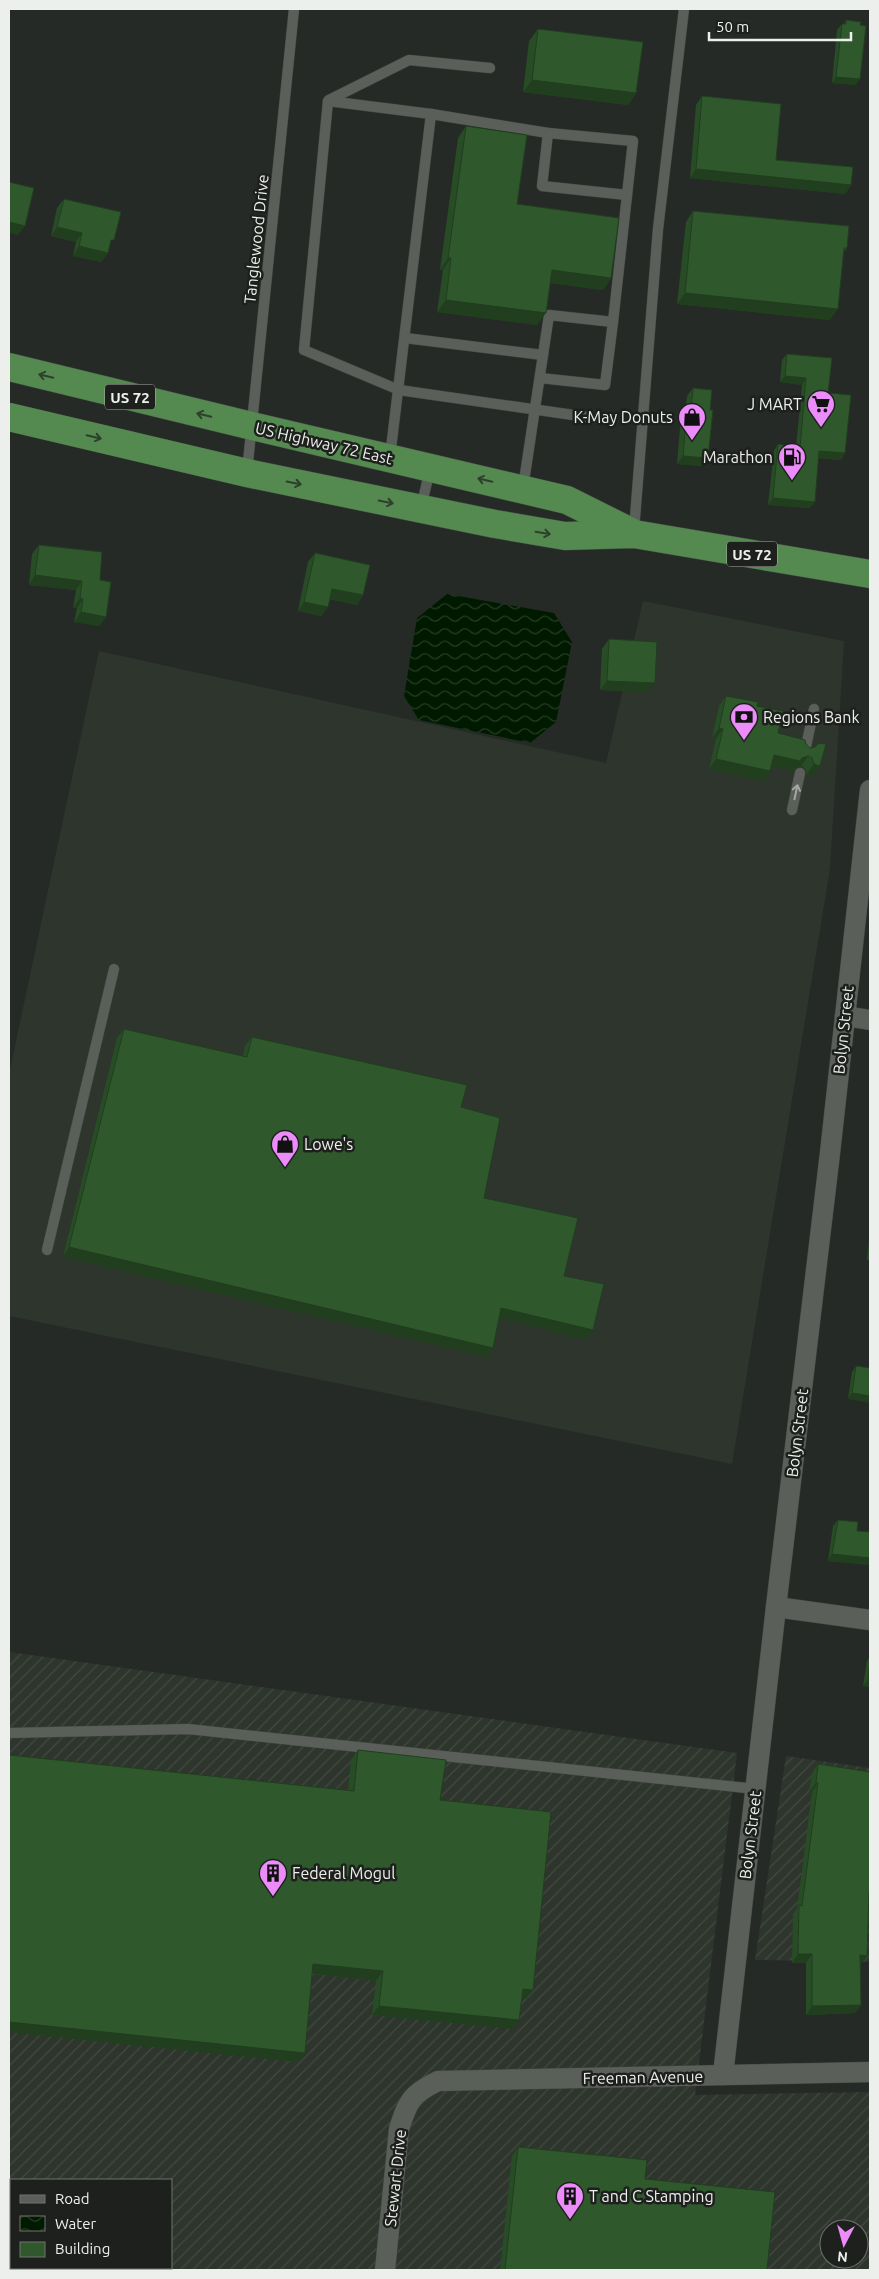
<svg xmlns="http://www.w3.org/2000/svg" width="879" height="2279" font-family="Ubuntu,sans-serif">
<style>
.built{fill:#2d352c}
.industrial{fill:url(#industrial-furrows);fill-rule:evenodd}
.water{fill:url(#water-waves)}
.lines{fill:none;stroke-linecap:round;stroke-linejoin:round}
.service-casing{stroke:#444844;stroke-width:11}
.minor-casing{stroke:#444844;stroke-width:21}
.trunk-casing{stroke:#444844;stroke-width:29}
.service{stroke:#5b5f5a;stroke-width:10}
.minor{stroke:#5b5f5a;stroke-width:20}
.trunk{stroke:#548a50;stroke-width:28}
.wall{fill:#284d26}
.shaded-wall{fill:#213e1f}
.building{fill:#2f592c;stroke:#213e1f}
.oneway{stroke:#2e402c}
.oneway2{stroke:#a4a7a3}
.labels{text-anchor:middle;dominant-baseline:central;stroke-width:5;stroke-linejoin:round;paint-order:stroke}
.shield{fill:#1d201c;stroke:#aeb1ae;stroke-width:1}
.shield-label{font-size:15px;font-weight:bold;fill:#ecefec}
.street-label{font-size:16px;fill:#ecefec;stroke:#1d201c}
.poi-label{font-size:16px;fill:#ecefec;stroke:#1d201c;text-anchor:start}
</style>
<defs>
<pattern id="industrial-furrows" width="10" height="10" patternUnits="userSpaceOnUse" patternTransform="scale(1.25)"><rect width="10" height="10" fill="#2d352c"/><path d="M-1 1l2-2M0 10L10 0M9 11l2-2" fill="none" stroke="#414940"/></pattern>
<pattern id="water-waves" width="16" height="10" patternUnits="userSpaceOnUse" patternTransform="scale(1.25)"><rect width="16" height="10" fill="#001a00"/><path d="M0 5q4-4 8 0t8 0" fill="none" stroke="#253c25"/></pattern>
</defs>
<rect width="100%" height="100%" fill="#262a26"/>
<!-- built -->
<path class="built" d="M643,601L844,641L830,869L732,1464L9,1316V1074L99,651L606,763Z"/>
<!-- industrial -->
<g class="industrial">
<path d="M9,1652L737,1753L695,2095L870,2092V2270H9ZM11,2180H171V2268H11ZM829,2229H859V2259H829Z"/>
<path d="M786,1756L870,1768V1962L755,1960Z"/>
</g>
<!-- water -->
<path class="water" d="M447,594L554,613L572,642L556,722L530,743L419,720L404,696L417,618Z"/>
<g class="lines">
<!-- service casing -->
<g class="service-casing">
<g id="service">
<path d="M329,100L409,60L490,68"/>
<path d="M328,101L304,350L399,390L601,419"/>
<path d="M328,101L431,114L390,457"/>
<path d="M431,114L548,133L633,141L613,322"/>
<path d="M548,133L542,186L627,195"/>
<path d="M405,338L543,355"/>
<path d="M247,472L294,9"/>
<path d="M523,488L549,315L613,322L605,385L540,378"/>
<path d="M421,508L430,469"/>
<path d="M634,530L658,229L684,9"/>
<path d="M805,751L814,709"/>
<path d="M792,810L800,773"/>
<path d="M47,1250L114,969"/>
<path d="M9,1733L188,1729L756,1789"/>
</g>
</g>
<!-- minor casing -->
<g class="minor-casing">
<g id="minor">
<path d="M845,1016L870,1020"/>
<path d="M776,1607L870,1620"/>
<path d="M723,2075L776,1607L830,1153L870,790"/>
<path d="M385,2270L399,2129C408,2101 411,2094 438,2081L870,2072"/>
</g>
</g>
<!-- trunk casing -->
<g class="trunk-casing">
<g id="trunk">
<path d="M9,367L252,426L567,500L631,532"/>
<path d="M9,417L247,473L495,524L565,536L634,534L870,574"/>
</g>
</g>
<!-- service -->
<use href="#service" class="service"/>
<!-- minor -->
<use href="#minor" class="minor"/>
<!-- trunk -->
<use href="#trunk" class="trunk"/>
</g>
<!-- wall -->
<g class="wall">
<path d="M846,20L856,85L832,83L837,30L842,24H844Z"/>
<path d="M538,29L636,93L628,105L523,92L529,41Z"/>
<path d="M702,96L776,160L851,185L845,194L690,178L696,105Z"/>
<path d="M466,126L517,204L611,278L603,290L550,283L537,325L437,312L443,270H440L458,138Z"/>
<path d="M64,199L108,253L101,262L73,256L76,242L51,236L57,208Z"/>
<path d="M693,211L847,248L843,253L830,320L677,304L686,222Z"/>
<path d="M787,354L828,393L845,453L841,460L818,458L810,508L768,505L774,451L778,444L796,448L802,385L780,382L782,360Z"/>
<path d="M693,388L702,466L677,464L681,416L685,411L687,396Z"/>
<path d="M39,545L100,580L106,617L99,626L74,622L77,608H73L76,590L29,585L32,554Z"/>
<path d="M315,553L363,595L357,605L329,599L328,607L321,616L298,611L308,562Z"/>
<path d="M609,639L648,692L600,690L602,649Z"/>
<path d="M726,696L757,706L778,733L806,744L810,748L815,747L813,776L807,774L805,768L801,766L796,768L793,771L771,766L770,771L763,781L709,769L716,739L712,738L719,706Z"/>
<path d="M124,1029L243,1056L245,1046L252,1037L461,1107L484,1198L564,1276L586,1340L499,1318L493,1348L487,1357L63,1257L117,1038Z"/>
<path d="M870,1230V1260H867Z"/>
<path d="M856,1366L870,1368L848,1399L852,1372Z"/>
<path d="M838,1520L857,1531L870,1532V1565L828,1561L833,1526Z"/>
<path d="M870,1656V1687L863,1686L867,1661Z"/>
<path d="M358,1750L440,1800L533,1990L526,1999H522L519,2020L512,2029L372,2015L376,1981L312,1974L305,2053L298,2062L9,2032V1755L348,1791L351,1760Z"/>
<path d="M818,1764L869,1901L867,1956L860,1964L861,2005L855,2013L806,2015V1963H792L793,1914L797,1909L812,1792H809L812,1773Z"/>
<path d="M518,2147L645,2179L767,2270H500L512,2156Z"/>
</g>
<!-- shaded-wall -->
<g class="shaded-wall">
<path d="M836,77L860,79L856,85L832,83Z"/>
<path d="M532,80L636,93L628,105L523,92Z"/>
<path d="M696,169L851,185L845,194L690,178Z"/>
<path d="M9,222L25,226L18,235L9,233Z"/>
<path d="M57,227L82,233L76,242L51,236Z"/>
<path d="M79,246L108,253L101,262L73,256Z"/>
<path d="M448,258H451L443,270H440Z"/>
<path d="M552,270L611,278L603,290L543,282Z"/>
<path d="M685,293L838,309L830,320L677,304Z"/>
<path d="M446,300L546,313L537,325L437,312Z"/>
<path d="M785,376L806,378L802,385L780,382Z"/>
<path d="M819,451L845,453L841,460L814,457Z"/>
<path d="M683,456L708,458L702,466L677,464Z"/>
<path d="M773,498L815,502L810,508L768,505Z"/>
<path d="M35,575L82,581L76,590L29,585Z"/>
<path d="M332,589L363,595L357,605L325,598Z"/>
<path d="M80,598L83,599L77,608H73Z"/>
<path d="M304,602L328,607L321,616L298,611Z"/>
<path d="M81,612L106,617L99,626L74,622Z"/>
<path d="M607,681L655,683L648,692L600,690Z"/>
<path d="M719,728L723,729L716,739L712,738Z"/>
<path d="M774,755L802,758L808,756L801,766L796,768L793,771L766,765Z"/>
<path d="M716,759L770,771L763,781L709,769Z"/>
<path d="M814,764L820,766L813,776L807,774Z"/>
<path d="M69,1247L493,1348L487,1357L63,1257Z"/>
<path d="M501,1308L593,1330L586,1340L495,1317Z"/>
<path d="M852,1393L870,1396V1403L848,1399Z"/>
<path d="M832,1554L870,1558V1565L828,1561Z"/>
<path d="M868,1680H870V1687L863,1686Z"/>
<path d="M816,1783H818L812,1792H809Z"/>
<path d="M869,1892H870V1902L863,1901Z"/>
<path d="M798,1954H812L806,1963H792Z"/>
<path d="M860,1955L867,1956L861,1964H854Z"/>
<path d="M313,1964L383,1971L376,1981L307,1973Z"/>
<path d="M523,1989L533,1990L526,1999H516Z"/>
<path d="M861,2005L855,2013L806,2015L812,2006Z"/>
<path d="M379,2006L519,2020L512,2029L372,2015Z"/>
<path d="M9,2022L305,2053L298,2062L9,2032Z"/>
</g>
<!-- building -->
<g class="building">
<path d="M846,20L861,22L860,25L866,26L860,79L836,77L842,24H846Z"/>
<path d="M538,29L643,42L636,93L532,80Z"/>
<path d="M702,96L781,104L776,160L853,167L851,185L696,169Z"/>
<path d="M466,126L527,135L517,204L619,218L611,278L552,270L546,313L446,300L451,258H448Z"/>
<path d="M9,182L34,188L25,226L9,222Z"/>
<path d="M64,199L121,212L114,240H111L108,253L79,246L82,233L57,227Z"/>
<path d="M693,211L849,226L847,248H844L838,309L685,293Z"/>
<path d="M787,354L832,358L828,393L851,395L845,453L819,451L815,502L773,498L778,444L800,448L806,378L785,376Z"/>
<path d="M693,388L712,390L710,410H713L708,458L683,456L687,408L691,409Z"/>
<path d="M39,545L102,552L100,580L111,582L106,617L81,612L83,599L80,598L82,581L35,575Z"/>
<path d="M315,553L370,565L363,595L332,589L328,607L304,602Z"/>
<path d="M609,639L657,642L655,683L607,681Z"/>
<path d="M726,696L758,702L757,706L783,711L778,733L805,740L806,744L810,748L815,747L819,743L826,744L820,766L814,764L812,758L808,756L802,758L800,761L774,755L770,771L716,759L723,729L719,728Z"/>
<path d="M124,1029L247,1057L252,1037L467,1085L461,1107L500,1118L484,1198L578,1218L564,1276L604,1284L593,1330L501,1308L493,1348L69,1247Z"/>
<path d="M856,1366L870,1368V1396L852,1393Z"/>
<path d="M838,1520L858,1522L857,1531L870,1532V1558L832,1554Z"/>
<path d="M870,1662V1680H868Z"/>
<path d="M358,1750L446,1760L440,1800L551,1812L533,1990L523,1989L519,2020L379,2006L383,1971L313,1964L305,2053L9,2022V1755L354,1791Z"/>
<path d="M818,1764L870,1772V1892H869L867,1956L860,1955L861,2005L812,2006V1954H798L799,1905L802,1906L818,1783H816Z"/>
<path d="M518,2147L647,2160L645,2179L775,2192L767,2270H505Z"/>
</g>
<!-- one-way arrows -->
<defs><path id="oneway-shaft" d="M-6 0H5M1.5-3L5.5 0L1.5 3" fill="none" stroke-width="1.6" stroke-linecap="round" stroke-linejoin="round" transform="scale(1.25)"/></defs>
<g class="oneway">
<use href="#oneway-shaft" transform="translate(46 376) rotate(-166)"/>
<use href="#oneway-shaft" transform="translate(204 415) rotate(-166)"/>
<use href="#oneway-shaft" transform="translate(94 437) rotate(13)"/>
<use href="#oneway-shaft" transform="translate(485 480) rotate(-167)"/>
<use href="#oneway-shaft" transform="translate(294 483) rotate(12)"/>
<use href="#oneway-shaft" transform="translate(386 502) rotate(12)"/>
<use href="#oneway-shaft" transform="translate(543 533) rotate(10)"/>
</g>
<use class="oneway2" href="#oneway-shaft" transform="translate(796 792) rotate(-78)"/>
<!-- icons -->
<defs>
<g id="supermarket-pin" transform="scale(1.4375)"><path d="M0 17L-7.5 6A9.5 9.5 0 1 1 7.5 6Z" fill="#ec8cfa" stroke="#1d201c"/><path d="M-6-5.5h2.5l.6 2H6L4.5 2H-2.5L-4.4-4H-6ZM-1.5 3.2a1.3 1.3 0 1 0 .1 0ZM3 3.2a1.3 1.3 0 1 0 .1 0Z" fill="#111"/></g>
<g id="shop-pin" transform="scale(1.4375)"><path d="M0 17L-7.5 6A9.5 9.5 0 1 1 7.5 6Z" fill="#ec8cfa" stroke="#1d201c"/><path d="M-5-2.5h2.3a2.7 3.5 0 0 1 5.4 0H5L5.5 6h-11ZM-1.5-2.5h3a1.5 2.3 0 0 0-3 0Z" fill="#111"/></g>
<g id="fuel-pin" transform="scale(1.4375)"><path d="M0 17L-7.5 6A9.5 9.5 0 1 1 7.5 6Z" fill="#ec8cfa" stroke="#1d201c"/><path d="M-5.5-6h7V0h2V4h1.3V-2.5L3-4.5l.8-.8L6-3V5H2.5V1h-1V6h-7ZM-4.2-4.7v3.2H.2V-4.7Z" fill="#111"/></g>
<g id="bank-pin" transform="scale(1.4375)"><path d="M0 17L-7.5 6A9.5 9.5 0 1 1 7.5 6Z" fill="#ec8cfa" stroke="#1d201c"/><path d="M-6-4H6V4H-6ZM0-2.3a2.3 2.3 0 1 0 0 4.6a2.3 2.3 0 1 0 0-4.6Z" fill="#111"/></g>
<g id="building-pin" transform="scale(1.4375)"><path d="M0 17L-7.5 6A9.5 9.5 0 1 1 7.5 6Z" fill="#ec8cfa" stroke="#1d201c"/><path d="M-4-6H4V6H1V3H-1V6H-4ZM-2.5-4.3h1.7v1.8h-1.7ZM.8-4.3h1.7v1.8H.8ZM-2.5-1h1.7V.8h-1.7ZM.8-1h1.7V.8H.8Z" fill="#111"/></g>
</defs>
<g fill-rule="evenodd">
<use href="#supermarket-pin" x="821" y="404"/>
<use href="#shop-pin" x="692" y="417"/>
<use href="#fuel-pin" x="792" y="457"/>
<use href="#bank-pin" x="744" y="717"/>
<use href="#shop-pin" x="285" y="1144"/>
<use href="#building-pin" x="273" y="1873"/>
<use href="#building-pin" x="570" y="2196"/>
</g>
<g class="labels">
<!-- shield labels -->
<g class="shield">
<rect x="105" y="384.5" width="50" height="25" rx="4"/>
<rect x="727" y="541.5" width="50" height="25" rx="4"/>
</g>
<g class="shield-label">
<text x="130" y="397">US 72</text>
<text x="752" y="554">US 72</text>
</g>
<!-- street labels -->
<g class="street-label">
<text transform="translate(256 239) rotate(-84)">Tanglewood Drive</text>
<text transform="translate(324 443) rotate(13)">US Highway 72 East</text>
<text transform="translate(843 1030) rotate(-84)">Bolyn Street</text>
<text transform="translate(797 1433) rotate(-83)">Bolyn Street</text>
<text transform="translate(750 1835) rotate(-83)">Bolyn Street</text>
<text transform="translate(643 2077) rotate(-1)">Freeman Avenue</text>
<text transform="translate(395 2178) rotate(-84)">Stewart Drive</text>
</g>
<!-- poi labels -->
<g class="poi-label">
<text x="802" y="404" text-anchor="end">J MART</text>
<text x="673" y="417" text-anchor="end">K-May Donuts</text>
<text x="773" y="457" text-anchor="end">Marathon</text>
<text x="763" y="717">Regions Bank</text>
<text x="304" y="1144">Lowe's</text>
<text x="292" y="1873">Federal Mogul</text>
<text x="589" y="2196">T and C Stamping</text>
</g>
</g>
<!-- border -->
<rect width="879" height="2279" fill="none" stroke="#ecefec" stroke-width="20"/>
<!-- legend -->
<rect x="10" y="2179" width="162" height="90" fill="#1d201c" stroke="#70736f"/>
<rect x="20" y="2195" width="25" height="8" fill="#5b5f5a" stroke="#70736f"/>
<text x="55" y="2204" font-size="15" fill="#ecefec">Road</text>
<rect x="20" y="2216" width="25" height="15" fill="url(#water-waves)" stroke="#70736f"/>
<text x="55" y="2229" font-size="15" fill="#ecefec">Water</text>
<rect x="20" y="2242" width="25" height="15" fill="#2f592c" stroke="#70736f"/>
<text x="55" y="2254" font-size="15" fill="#ecefec">Building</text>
<!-- north arrow -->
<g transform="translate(844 2244) rotate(186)"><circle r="24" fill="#1d201c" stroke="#70736f"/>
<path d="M0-4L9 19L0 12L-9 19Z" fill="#ec8cfa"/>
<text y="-8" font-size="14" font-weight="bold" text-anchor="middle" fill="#ecefec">N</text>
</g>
<!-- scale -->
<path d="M709 32v8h142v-8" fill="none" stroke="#ecefec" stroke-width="2.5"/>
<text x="716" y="32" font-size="15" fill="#ecefec" stroke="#1d201c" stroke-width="4" paint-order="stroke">50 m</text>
</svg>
